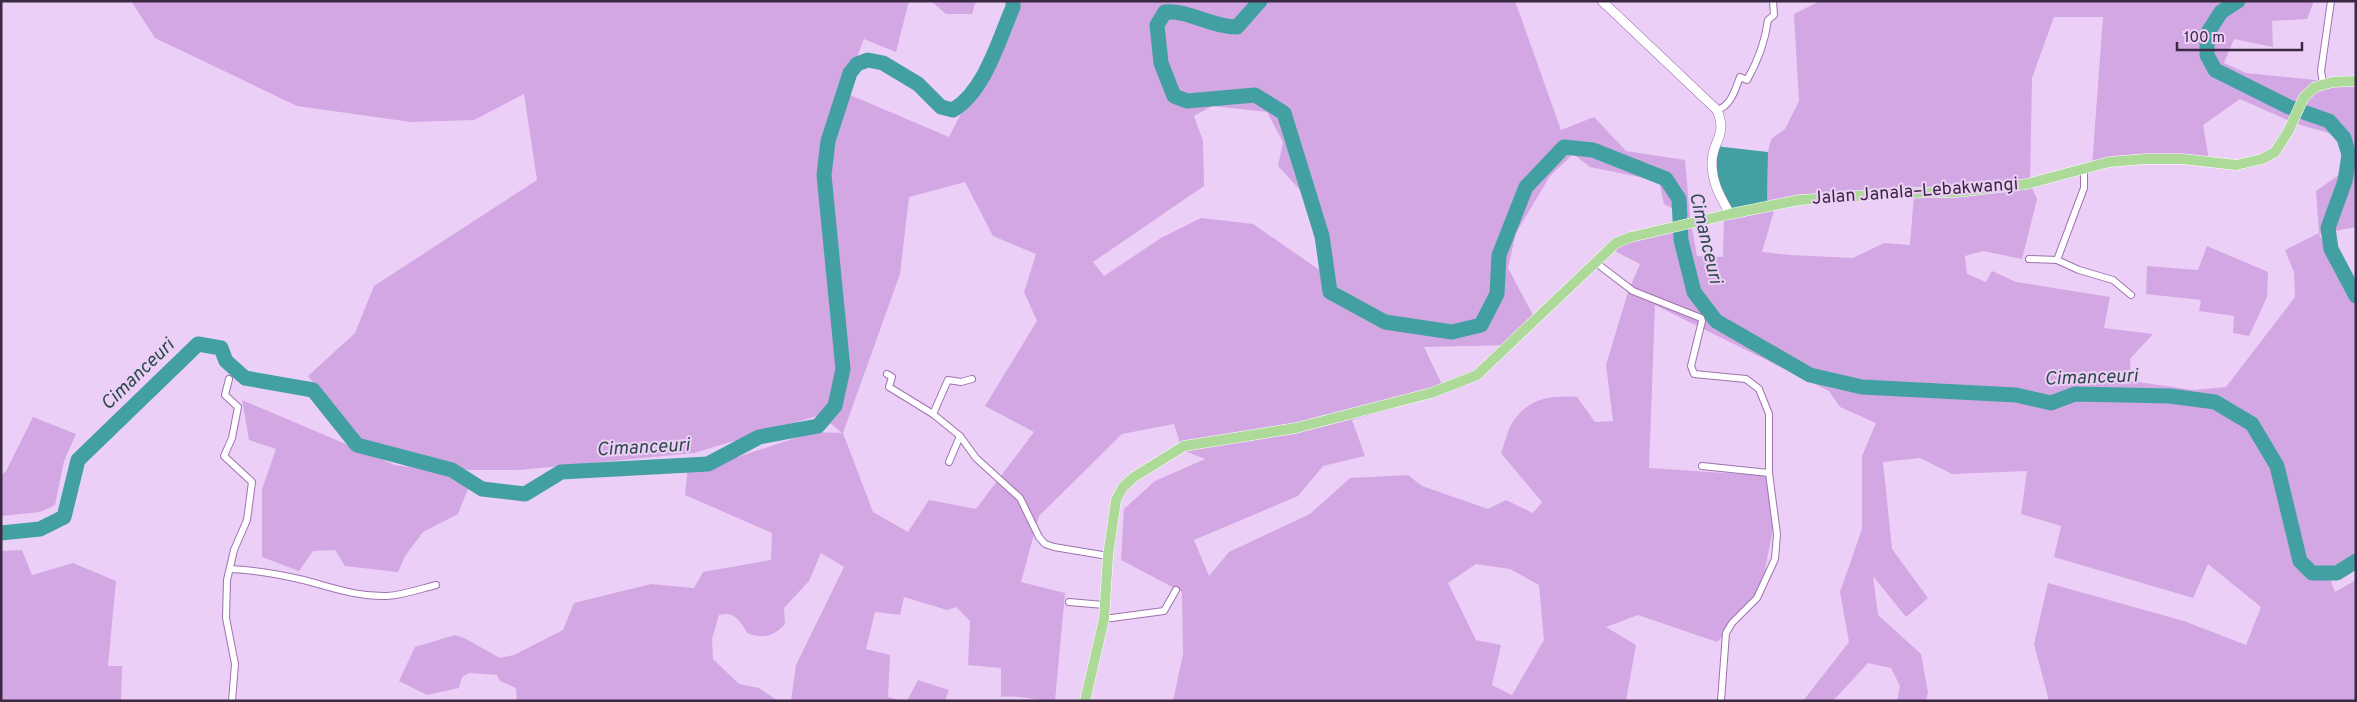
<svg xmlns="http://www.w3.org/2000/svg" width="2357" height="702" font-family="Overpass,sans-serif">
<style>
.green{fill:#d3a7e3;fill-rule:evenodd}
.water{fill:#42a0a2}
.lines{fill:none;stroke-linecap:round;stroke-linejoin:round}
.river{stroke:#42a0a2;stroke-width:15}
.minor-casing{stroke:#9f72b0;stroke-width:8}
.tertiary-casing{stroke:#9f72b0;stroke-width:10}
.primary-casing{stroke:#fff;stroke-width:11}
.minor{stroke:#fff;stroke-width:6}
.tertiary{stroke:#fff;stroke-width:9}
.primary{stroke:#adda98;stroke-width:10}
.labels{text-anchor:middle;dominant-baseline:central;stroke-width:4;stroke-linejoin:round;paint-order:stroke}
.street-label{font-size:18px;fill:#3b2842;stroke:#eccff7}
.water-label{font-size:19px;font-style:italic;fill:#2d4a4a;stroke:#eccff7}
</style>
<rect width="100%" height="100%" fill="#eccff7"/>
<!-- green -->
<g class="green">
<path d="M131,1H909L896,52L864,39L843,92L949,137L1016,6L1015,1H1515L1561,130L1594,117L1626,151L1685,160L1690,217L1697,256L1723,257L1724,215L1767,204L1768,152L1771,139L1785,129L1799,101L1794,14L1820,1H2314L2307,19L2272,21L2273,47L2234,39L2224,63L2246,73L2315,80L2356,79V227L2319,234L2349,290L2356,297V554L2327,571L2335,592L2356,580V701H2049L2034,644L2048,583L2184,621L2246,645L2261,607L2208,564L2193,598L2054,557L2061,526L2021,514L2027,471L1952,474L1920,458L1883,462L1892,549L1928,598L1906,617L1873,576L1878,615L1921,654L1928,692L1926,701H1897L1900,686L1891,668L1868,663L1833,701H1803L1849,642L1840,592L1862,529V456L1876,423L1840,407L1829,391L1655,305L1649,468L1771,476L1774,523L1760,596L1717,642L1638,615L1606,627L1636,645L1626,701H1173L1183,654L1182,592L1121,560L1124,509L1155,481L1205,459L1182,450L1174,424L1122,434L1039,516L1021,582L1065,593L1055,701C1037,701 1020,695 1001,697V668L968,665L970,621L956,607L947,610L904,597L900,615L875,612L866,649L890,655L888,697L902,701H791L796,665L844,567L821,553L809,581L784,608L785,624C773,637 764,639 747,633C740,620 734,611 719,615L712,639L713,659L739,684L759,688L778,701H517L516,688L500,681L497,675L469,673L462,677L459,688L427,695L399,681L415,647L455,635L466,639L500,658L514,655L563,630L574,603L651,584L694,588L703,572L771,560L772,533L685,495L688,465L716,464L814,432L842,433L820,415L694,453L519,470H467L359,438L308,376L355,333L374,286L537,180L524,94L474,120L411,122L297,106L155,38ZM2054,17H2103L2092,167L2175,161L2210,165L2203,125L2240,99L2294,123L2343,137V172L2316,191L2319,233L2285,250L2294,272L2295,297L2226,387L2194,390L2131,381L2130,359L2153,334L2104,328L2110,297L2016,282L1992,271L1986,282L1967,274L1965,256L1983,251L2022,259L2037,199L2030,184L2032,78ZM1212,106L1267,112L1283,142L1278,166L1324,216L1334,280L1253,224L1201,218L1161,238L1104,276L1093,262L1204,186L1203,141L1194,116ZM1573,154L1590,167L1659,181L1664,204L1689,217L1609,248L1640,264L1628,292L1606,365L1613,421L1595,422L1577,397C1552,395 1531,397 1514,420C1508,428 1505,443 1501,453L1542,502L1533,513L1506,500L1488,509L1422,486L1408,475L1350,478L1310,514L1229,552L1209,576L1194,540L1298,496L1323,466L1365,456L1352,420L1446,393L1424,347L1512,345L1534,317L1508,268L1516,233L1550,176ZM965,182L993,236L1036,254L1024,292L1037,321L985,406L1034,432L976,509L929,500L908,532L873,512L843,433L900,274L909,197ZM1914,194L1910,245L1884,243L1853,258L1790,255L1762,252L1776,204ZM1476,564L1510,569L1539,585L1544,640L1512,695L1492,685L1501,645L1476,640L1448,583Z"/>
<path d="M931,1H976L972,14H946Z"/>
<path d="M2207,246L2268,272L2267,297L2249,336L2233,333L2234,316L2199,311L2201,300L2146,294L2147,266L2198,270Z"/>
<path d="M242,400L395,465L434,470L469,486L458,514L423,532L405,556L398,572L345,566L335,550L313,551L299,571L262,557V489L276,449L249,440Z"/>
<path d="M33,417L76,434L64,461L55,505L40,512L1,516V476L6,471Z"/>
<path d="M22,550L32,575L73,563L116,581L108,666H122L121,701H1V551Z"/>
<path d="M918,680L949,690L945,701H907Z"/>
</g>
<!-- water -->
<path class="water" d="M1715,146L1768,152L1767,205L1733,211L1715,190Z"/>
<g class="lines">
<!-- river -->
<g class="river">
<path d="M1260,1L1237,27C1211,27 1189,10 1165,12L1157,25L1161,63L1174,96L1187,101L1255,95L1284,113L1322,236L1330,292L1385,322L1452,332L1481,325L1497,294L1499,255L1526,187L1564,147L1593,150L1666,179L1679,199L1681,240L1694,292L1716,321L1810,375L1862,387L2016,395L2051,403L2075,394L2170,396L2215,402L2252,424L2277,466L2300,561L2312,573H2337L2356,561"/>
<path d="M2238,1L2221,12L2207,34V55L2215,70L2289,107L2329,121L2344,138L2349,155L2345,181L2328,228L2331,249L2356,296"/>
<path d="M1,533L40,529L64,517L78,460L198,344L221,348L226,361L245,378L313,390L357,445L452,470L482,489L525,494L561,472L708,464L759,437L818,426L835,406L843,369L824,175L828,141L850,73L857,64L868,60L883,63L918,84L941,107L953,110C985,91 999,39 1013,7V1"/>
</g>
<!-- minor casing -->
<g class="minor-casing">
<g id="minor">
<path d="M2323,83L2321,71L2331,1"/>
<path d="M1717,110C1731,106 1735,90 1740,77L1747,80C1758,61 1765,42 1768,20L1774,15L1773,1"/>
<path d="M2029,259L2057,260L2079,270L2113,280L2131,295"/>
<path d="M2057,260L2084,188V168"/>
<path d="M1595,262L1633,291L1701,318L1702,321L1691,366L1694,374L1746,379L1759,389L1769,414V473L1777,534L1775,559L1757,598L1732,623L1726,633L1721,701"/>
<path d="M887,374L892,377L889,387L933,414L960,436L976,458L1020,498L1039,537L1045,544L1054,547L1108,556"/>
<path d="M229,379L225,395L238,407L232,438L224,456L252,482L247,520L234,550L227,580L226,618L235,664L232,701"/>
<path d="M933,414L948,380L961,382L972,379"/>
<path d="M949,462L960,436"/>
<path d="M1702,466L1769,473"/>
<path d="M230,569C253,570 277,574 299,579C329,586 355,597 387,596C403,595 420,589 436,585"/>
<path d="M1069,602L1104,605"/>
<path d="M1104,619L1164,611L1176,590"/>
</g>
</g>
<!-- tertiary casing -->
<g class="tertiary-casing">
<path id="tertiary" d="M1602,1L1717,110C1728,137 1712,140 1712,163C1712,183 1720,196 1730,214"/>
</g>
<!-- primary casing -->
<g class="primary-casing">
<path id="primary" d="M1085,701L1104,619L1108,556L1116,500L1123,487L1134,477L1184,446L1296,428L1431,393L1477,375L1616,243L1631,237L1730,214L1799,200L1902,193L1958,192L2027,184L2109,162L2145,159H2183L2236,165L2262,159L2275,152L2288,132L2304,97L2315,87L2333,82L2356,81"/>
</g>
<!-- minor -->
<use href="#minor" class="minor"/>
<!-- tertiary -->
<use href="#tertiary" class="tertiary"/>
<!-- primary -->
<use href="#primary" class="primary"/>
</g>
<g class="labels">
<!-- street labels -->
<g class="street-label">
<text transform="translate(1915 192) rotate(-4)">Jalan Janala–Lebakwangi</text>
</g>
<!-- water labels -->
<g class="water-label">
<text transform="translate(1705 238) rotate(77)">Cimanceuri</text>
<text transform="translate(138 375) rotate(-44)">Cimanceuri</text>
<text transform="translate(2091 378) rotate(-2)">Cimanceuri</text>
<text transform="translate(643 448) rotate(-3)">Cimanceuri</text>
</g>
</g>
<!-- border -->
<rect width="2357" height="702" fill="none" stroke="#3b2842" stroke-width="5"/>
<!-- scale -->
<path d="M2177 42v8h125v-8" fill="none" stroke="#3b2842" stroke-width="2.5"/>
<text x="2184" y="42" font-size="15" fill="#3b2842" stroke="#eccff7" stroke-width="4" paint-order="stroke">100 m</text>
</svg>
